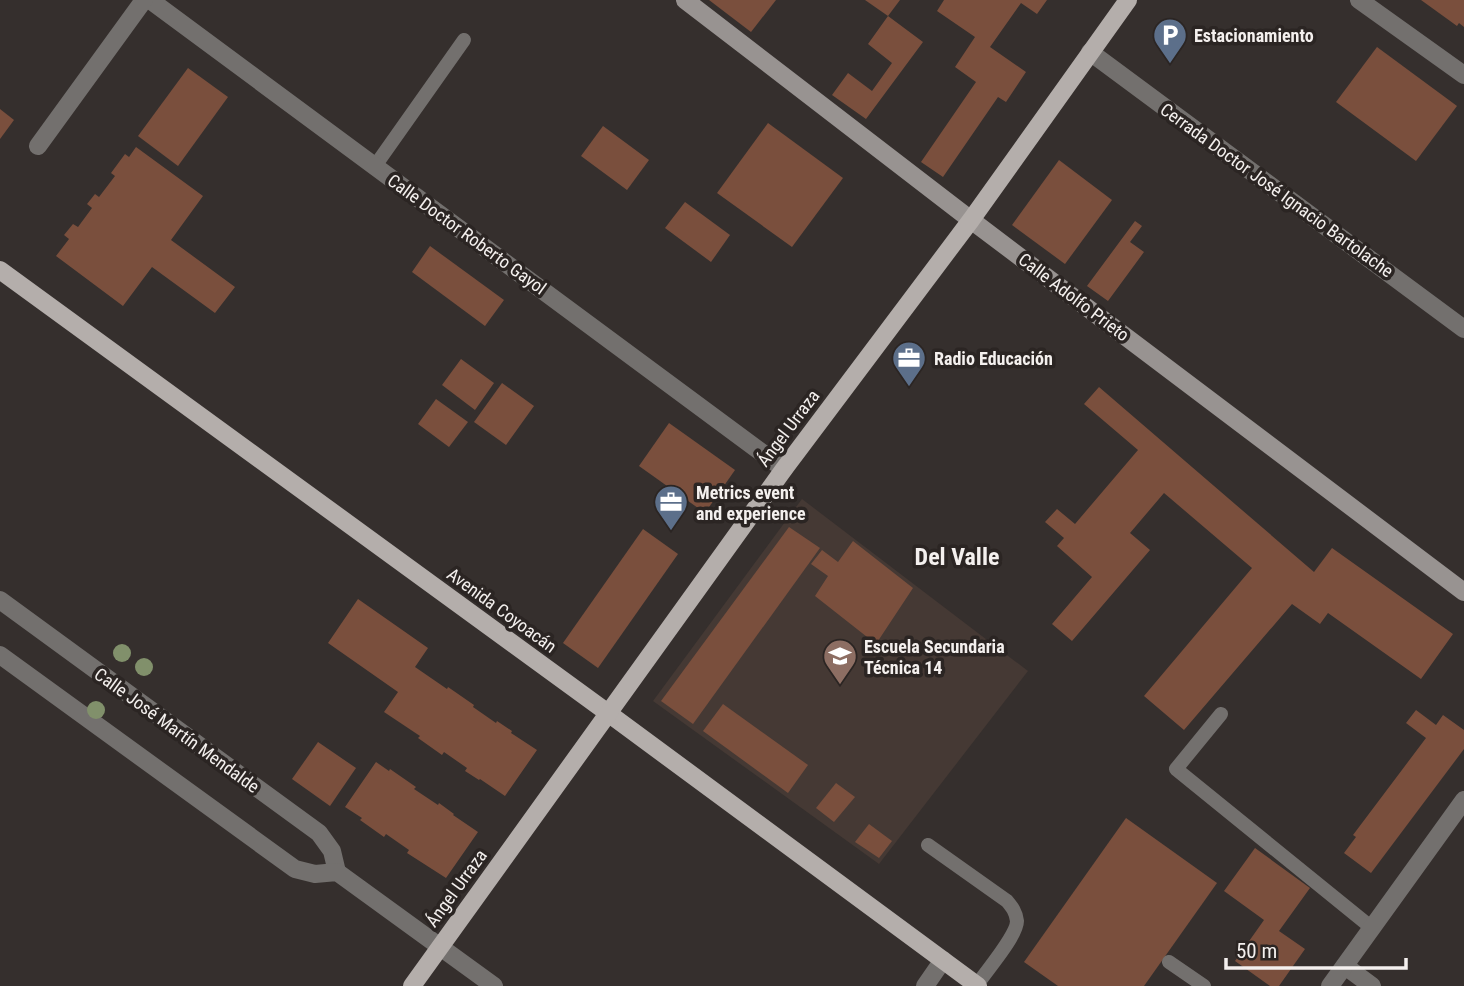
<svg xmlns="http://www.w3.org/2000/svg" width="1464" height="986" font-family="'Roboto Condensed',sans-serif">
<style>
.built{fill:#453934}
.building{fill:#7a4f3d}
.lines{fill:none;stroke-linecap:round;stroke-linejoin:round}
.lane{stroke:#73706e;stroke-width:14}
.street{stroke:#73706e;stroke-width:18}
.secondary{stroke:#989391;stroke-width:18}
.primary{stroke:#b4aeab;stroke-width:18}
.tree{fill:#81906b}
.labels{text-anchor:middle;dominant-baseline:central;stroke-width:7;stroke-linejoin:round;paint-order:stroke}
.poi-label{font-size:18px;font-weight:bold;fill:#f4f0ee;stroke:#2b2523;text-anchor:start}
.street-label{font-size:18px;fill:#f4f0ee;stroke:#2b2523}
.district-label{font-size:24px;font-weight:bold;fill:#f4f0ee;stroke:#2b2523}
</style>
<rect width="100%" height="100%" fill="#352f2d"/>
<!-- built -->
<path class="built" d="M802,499L1028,671L879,864L653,701Z"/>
<!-- building -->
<g class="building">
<path d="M709,0H776L751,32Z"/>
<path d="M865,0H900L888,16L923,42L866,119L832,95L848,73L872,91L892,63L868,44L888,16Z"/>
<path d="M944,0H1047L1037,14L1021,3L990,47L1026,72L1006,102L998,97L943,177L921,162L976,82L955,67L975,37L937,11Z"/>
<path d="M1421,0H1464V27L1459,23L1457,26Z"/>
<path d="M1377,47L1457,106L1416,161L1336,102Z"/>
<path d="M188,68L228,97L178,166L138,136Z"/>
<path d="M0,109L14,120L0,139Z"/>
<path d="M768,123L843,178L792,247L717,193Z"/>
<path d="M603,126L649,160L627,190L581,156Z"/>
<path d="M136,147L203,196L171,240L235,287L215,313L152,267L123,306L56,256L69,239L64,235L73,224L78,227L92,208L87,204L95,194L99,197L115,176L111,173L125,154L129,157Z"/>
<path d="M1059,160L1112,200L1065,264L1012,225Z"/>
<path d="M685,202L730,235L711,262L665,228Z"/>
<path d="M1135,221L1142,226L1130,242L1144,252L1108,301L1087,286Z"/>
<path d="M430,246L504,300L485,326L412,272Z"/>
<path d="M461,359L494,383L475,410L442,385Z"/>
<path d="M502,383L534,406L506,445L474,422Z"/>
<path d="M1099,387L1314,572L1332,548L1453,634L1421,679L1328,613L1320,624L1292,604L1184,730L1144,696L1252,568L1164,493L1130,533L1150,550L1072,641L1052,624L1092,577L1057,546L1064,538L1045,522L1057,509L1075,524L1138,450L1084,404Z"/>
<path d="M436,399L468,422L449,447L418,424Z"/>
<path d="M669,423L735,470L705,513L639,466Z"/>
<path d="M789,527L820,548L693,724L661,701Z"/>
<path d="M643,529L678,554L598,668L563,643Z"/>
<path d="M853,541L913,588L876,644L815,596L828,576L811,564L822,550L838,562Z"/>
<path d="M358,599L428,648L415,667L447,689L448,687L474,705L473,707L496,723L497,721L512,731L511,733L537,750L505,796L480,779L479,780L465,771L467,768L444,752L442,755L418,738L420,736L384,712L398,692L328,643Z"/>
<path d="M723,704L808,765L788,793L703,731Z"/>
<path d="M1416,710L1436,725L1443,715L1464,730V749L1371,873L1344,853L1356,837L1353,835L1426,738L1406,723Z"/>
<path d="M318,742L356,768L330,806L292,779Z"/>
<path d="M376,762L389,771L390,769L416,787L414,789L438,805L439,803L454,814L453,815L478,832L446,878L407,853L409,850L386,834L384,837L360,820L362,818L345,807Z"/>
<path d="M836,783L855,797L834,822L816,808Z"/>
<path d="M1126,818L1217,883L1144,986H1058L1024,962Z"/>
<path d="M869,824L892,841L879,858L855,842Z"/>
<path d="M1255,848L1310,888L1279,931L1305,949L1279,986H1270L1235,961L1264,920L1224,891Z"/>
</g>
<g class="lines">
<!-- lane -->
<g class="lane">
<path d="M375,166L464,40"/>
<path d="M1221,714L1176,769L1372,928"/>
<path d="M928,845L1007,901C1012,907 1016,912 1017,921C1017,936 986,971 977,985"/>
<path d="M1169,962L1204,986"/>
</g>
<!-- street -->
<g class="street">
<path d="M150,0L784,469"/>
<path d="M1359,0L1464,75"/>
<path d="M1090,52L1464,329"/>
<path d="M38,146L144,0"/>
<path d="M0,600L319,833L332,851L337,872"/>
<path d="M0,655L295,869L315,874L337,872L494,986"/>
<path d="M1345,966L1372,986"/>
<path d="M925,986L943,960"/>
<path d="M1330,986L1464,800"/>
</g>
<!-- secondary -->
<path class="secondary" d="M685,0L971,220L1464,592"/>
<!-- primary -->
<g class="primary">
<path d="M0,270L608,713L978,986"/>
<path d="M412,986L784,469L971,220L1128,0"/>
</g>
</g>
<!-- trees -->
<g class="tree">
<circle cx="122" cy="653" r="9"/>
<circle cx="144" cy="667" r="9"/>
<circle cx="96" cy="710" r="9"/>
</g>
<!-- icons -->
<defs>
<g id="parking-pin" transform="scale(1.75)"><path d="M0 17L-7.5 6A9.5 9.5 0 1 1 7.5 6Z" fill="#5c6f8a" stroke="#2b2523"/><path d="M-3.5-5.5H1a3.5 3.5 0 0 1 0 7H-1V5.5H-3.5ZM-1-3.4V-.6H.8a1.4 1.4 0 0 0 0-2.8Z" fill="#fff"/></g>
<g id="office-pin" transform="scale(1.75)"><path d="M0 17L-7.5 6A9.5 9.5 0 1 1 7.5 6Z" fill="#5c6f8a" stroke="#2b2523"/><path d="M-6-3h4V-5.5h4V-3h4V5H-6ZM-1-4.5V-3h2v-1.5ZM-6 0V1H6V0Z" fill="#fff"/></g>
<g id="school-pin" transform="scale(1.75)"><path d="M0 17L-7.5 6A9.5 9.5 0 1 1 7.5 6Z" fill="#8d6e63" stroke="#2b2523"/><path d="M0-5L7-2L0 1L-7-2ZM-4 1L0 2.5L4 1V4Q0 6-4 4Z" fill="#fff"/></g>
</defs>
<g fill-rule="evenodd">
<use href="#parking-pin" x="1170" y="35"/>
<use href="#office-pin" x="909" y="358"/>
<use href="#office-pin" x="671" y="502"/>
<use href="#school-pin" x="840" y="656"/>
</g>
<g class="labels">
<!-- poi labels -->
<g class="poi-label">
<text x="1194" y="35">Estacionamiento</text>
<text x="934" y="358">Radio Educación</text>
<text x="696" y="492">Metrics event<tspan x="696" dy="21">and experience</tspan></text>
<text x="864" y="646">Escuela Secundaria<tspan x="864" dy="21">Técnica 14</tspan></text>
</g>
<!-- street labels -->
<g class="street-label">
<text transform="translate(1277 190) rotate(36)">Cerrada Doctor José Ignacio Bartolache</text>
<text transform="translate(467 234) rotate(36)">Calle Doctor Roberto Gayol</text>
<text transform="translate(1074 297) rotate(37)">Calle Adolfo Prieto</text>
<text transform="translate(788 428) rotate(-53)">Ángel Urraza</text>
<text transform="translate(502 610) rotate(36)">Avenida Coyoacán</text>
<text transform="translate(177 730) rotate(36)">Calle José Martín Mendalde</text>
<text transform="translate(456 888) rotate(-54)">Ángel Urraza</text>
</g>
<!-- district labels -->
<g class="district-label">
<text x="957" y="557">Del Valle</text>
</g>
</g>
<!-- scale -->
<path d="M1226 958v10h180v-10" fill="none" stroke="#f4f0ee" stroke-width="3.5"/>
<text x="1236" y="958" font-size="21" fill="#f4f0ee" stroke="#2b2523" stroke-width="5" paint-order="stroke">50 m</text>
</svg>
